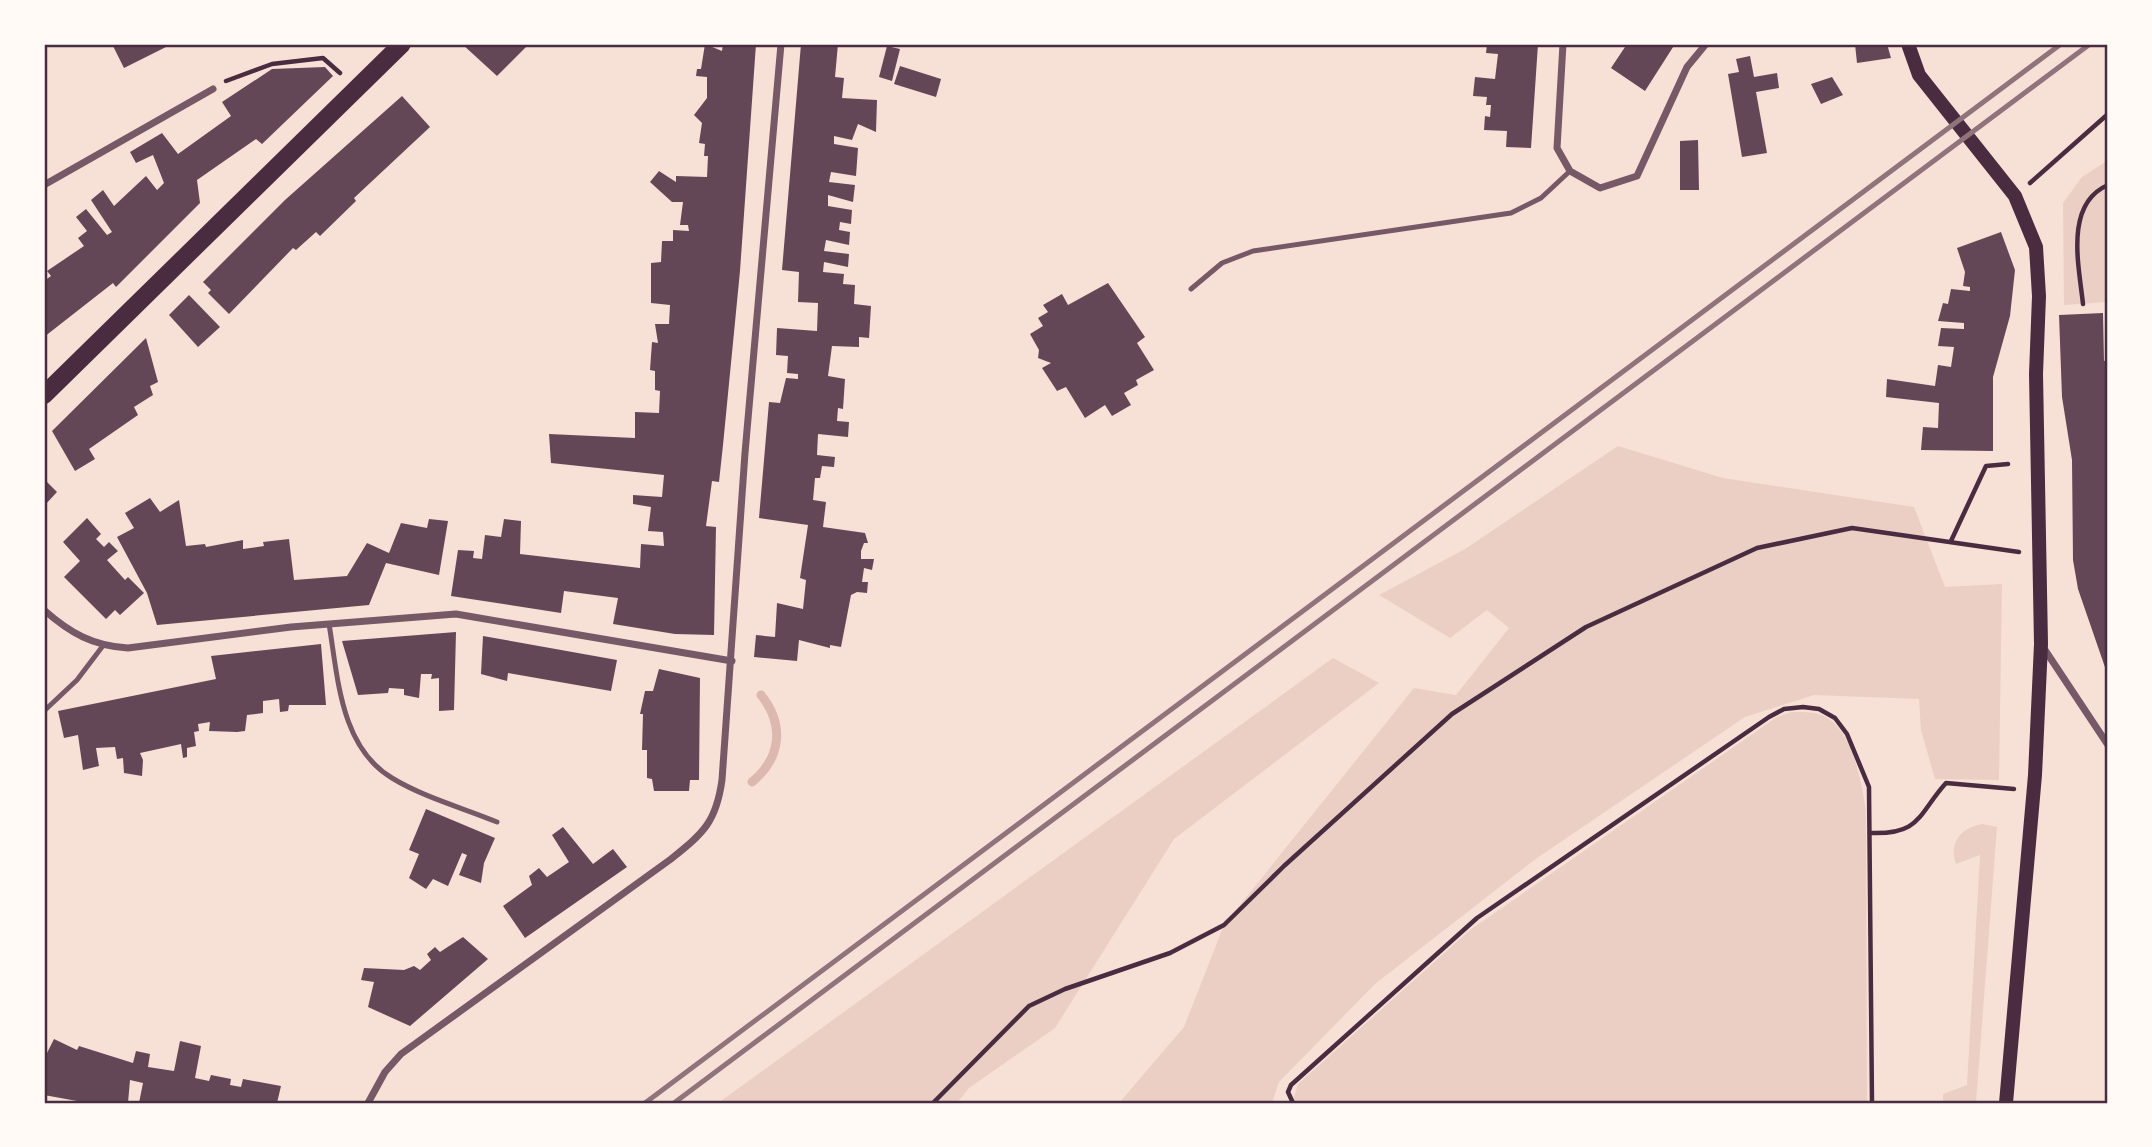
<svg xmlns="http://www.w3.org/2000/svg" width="2152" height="1147" font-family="'Public Sans',sans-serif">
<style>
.green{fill:#ebcfc5}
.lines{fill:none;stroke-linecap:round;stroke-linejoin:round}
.stream{stroke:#dcb8b0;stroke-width:9}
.building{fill:#644757}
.path{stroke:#4a2c40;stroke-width:4.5}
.service{stroke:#755966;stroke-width:5}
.minor{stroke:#755966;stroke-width:7}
.secondary{stroke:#4a2c40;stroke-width:14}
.primary{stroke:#4a2c40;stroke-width:18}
.rail{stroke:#8f747c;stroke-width:5}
.neatline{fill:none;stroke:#4a2c40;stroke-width:2.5}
</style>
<rect width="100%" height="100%" fill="#f7e1d7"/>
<!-- green -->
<g class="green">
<path d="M2108,160V302L2064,305L2063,203L2082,177Z"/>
<path d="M1618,446L1723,478L1914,507L1945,587L2002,584L1999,780L1935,779L1921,730L1919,699L1814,695L1745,717L1537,858L1375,984L1279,1082L1272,1103H1119L1184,1027L1224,925L1414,688L1456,695L1509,628L1487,610L1450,638L1379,595L1465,549Z"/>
<path d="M1333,658L1379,683L1174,839L1055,1028L969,1088L957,1103H718Z"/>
<path d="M1791,712C1802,712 1814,711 1824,716C1853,730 1861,782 1866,810L1867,1103H1292L1298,1084L1470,930L1777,717Z"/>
<path d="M1983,824L1997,827L1976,1103H1943V1094L1967,1085L1980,855L1956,864C1948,842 1962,827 1983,824Z"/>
</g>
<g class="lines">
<!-- stream -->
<path class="stream" d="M752,782C781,758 785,725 761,695"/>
</g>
<!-- building -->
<g class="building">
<path d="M112,44H166L168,46L124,68Z"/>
<path d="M462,44H529L497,76Z"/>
<path d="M705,44L722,51L723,44H756L740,271L723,445L719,482L712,481L706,526L716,527L714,635L675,634L613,624L618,598L564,591L561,613L451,596L458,550L474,551L473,558L482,559L485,535L501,537L504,519L521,521L520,554L640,568L641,544L664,546L663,532L648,531L651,507L633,504V495L662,497L664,475L551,463L549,434L635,438V412L659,413L660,391L655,390V371L650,370L652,342L658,343L655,324H669L670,305L651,303V263L661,262L662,241H673V230L689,231L688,225H680L683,202H672L650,182L659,171L676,182V176L707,177L708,156H704L705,144L699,143L702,123L694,115L707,98V77L696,76L697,69H701Z"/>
<path d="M801,44H838L835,77L844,78L842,98L877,100L876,132L858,124L852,140L834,136V144L858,148L856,176L831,172L829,182L855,185L853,202L828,195V206L852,210L851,224L840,222L839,230L850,232L849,245L826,240L824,251L849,254L848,267L824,262L823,272L844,274L843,284L855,285L854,304L871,306L869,338L859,337V347L832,346L828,376L845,379L843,409L838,408L837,421L849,422L848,437L818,434L817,455L835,457L834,467L822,466L820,478H815L813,500L826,502L823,527L865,533L868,543H864L861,551V559H874L872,570L864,568L862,582H868L867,593L857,592L851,595L841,647L830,645V648L799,640L797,661L754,657L756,635L775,637L777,603L803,609L806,580L800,578L808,525L759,518L769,402L780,403L786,378L798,379V374L787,373L788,356L776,355L777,328L817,331L818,303L798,302L799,272L782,270Z"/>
<path d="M1487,44H1538L1531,148L1506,147L1507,131L1484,130L1485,116L1490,117L1491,105H1486L1487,97L1473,96L1475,77L1495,79L1498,54L1486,53Z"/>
<path d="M1627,44H1675L1645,91L1611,68Z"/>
<path d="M1855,44H1887L1891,58L1857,63Z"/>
<path d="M887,46L900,49L892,81L879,77Z"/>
<path d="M1750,56L1754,77L1777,73L1779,88L1756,92L1767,153L1742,157L1728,74L1739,72L1736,59Z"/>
<path d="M900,66L941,79L936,97L894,84Z"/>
<path d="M325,67L333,76L262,144L256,139L197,180L200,203L116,287L113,283L44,337V281L51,276L47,271L84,246L78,238L87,231L76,217L86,209L107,235L112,232L91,200L103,190L114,206L146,176L157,190L164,183L153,155L136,163L130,152L162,133L178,154L231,116L222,102L272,69Z"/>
<path d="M1832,77L1843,95L1821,104L1811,84Z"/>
<path d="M402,96L430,127L354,198L356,201L320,236L316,232L296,250L293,248L229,314L208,293L211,290L203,282L285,200Z"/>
<path d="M1698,140L1699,190H1680V141Z"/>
<path d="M2001,232L2015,270L2010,316L1993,377V451L1921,450L1923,427L1938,428L1939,403L1886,397L1887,379L1935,386L1938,365L1951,367L1954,347L1938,346L1941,328L1964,329V323L1938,321L1943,303L1948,304L1951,289L1970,291V287L1963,286L1965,272L1957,248Z"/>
<path d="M1108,283L1145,337L1137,343L1154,370L1136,380L1138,385L1124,393L1131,405L1112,416L1105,405L1085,418L1066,387L1057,391L1042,368L1051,363L1038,358L1039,350L1030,334L1043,326L1038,318L1048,312L1043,305L1062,294L1068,305Z"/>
<path d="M189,295L220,327L198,347L169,315Z"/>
<path d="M2103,313L2104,361L2108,360V676L2078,589L2073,560L2072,460L2062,397L2059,315Z"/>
<path d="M146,338L158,382L150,386L153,395L134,407L138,415L89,449L95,459L75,471L52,431Z"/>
<path d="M44,479L57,492L44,506Z"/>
<path d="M150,498L160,512L179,500L186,546L205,544L206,547L243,540V549L264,546L263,542L289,539L294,580L347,576L367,543L389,553L401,523L427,528L429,519L448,521L439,575L386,563L369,605L157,625L147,593L117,537L134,528L125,513Z"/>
<path d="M87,518L101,534L96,539L104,547L109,542L118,551L107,560L125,580L128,577L144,593L120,615L115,610L106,619L64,577L80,561L63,542Z"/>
<path d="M456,632L454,710L439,711V678L431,679L432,674H421L419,698L404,695V689L389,688L388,693L358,695L342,641Z"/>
<path d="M483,636L617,660L611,691L508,673L507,681L481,674Z"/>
<path d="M321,644L326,705H289L288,711L280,712L279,699L263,701V713L247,715L245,731L237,732L209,731L210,722L198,724L199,731L194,732L196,746L187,748V757L183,758L181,744L140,753L143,760L142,776L124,773L123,758L117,759L115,747L96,748L99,766L83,770L78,735L64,738L58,711L216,679L211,656Z"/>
<path d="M659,669L700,678L699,780H690L689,791H654L652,779L647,778V750H642L643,714H640L645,691H653Z"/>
<path d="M426,809L495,838L484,863L481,883L459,875L467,855L462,853L448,886L433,879L426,889L409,878L419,854L409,850Z"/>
<path d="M563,827L593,864L613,849L627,867L525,938L503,906L532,885L529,876L539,868L547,877L569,862L552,835Z"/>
<path d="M463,937L488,959L410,1026L368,1007L374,982L361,980L364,968L404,970L414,966L420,970L431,960L427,954L435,947L440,952Z"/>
<path d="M54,1039L77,1050L79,1046L133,1063L136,1051L150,1054L148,1067L174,1071L180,1041L201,1046L195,1078L209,1081L211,1075L231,1079L230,1085L241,1087L243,1079L281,1086L277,1103H139L143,1083L130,1080L128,1103H88L44,1095V1059Z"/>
</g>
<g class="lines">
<!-- path -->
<g class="path">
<path d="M226,81L272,64L323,58L340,73"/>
<path d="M2030,183L2108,114"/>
<path d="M2083,304C2079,266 2064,204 2108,185"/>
<path d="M1951,541L1986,466L2008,464"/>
<path d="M1870,833C1921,835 1918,814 1946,783L2014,789"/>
<path d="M933,1103L1029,1006L1065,989L1170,953L1224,925L1284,866L1452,714L1586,627L1757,548L1852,528L2019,552"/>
<path d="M1293,1103L1288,1092L1291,1085L1477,918L1769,717L1784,709L1803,707L1819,709L1835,718L1847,734L1869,787L1872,1103"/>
</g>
<!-- service -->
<g class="service">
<path d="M1191,289L1222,263L1253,251L1511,213L1541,198L1570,171"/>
<path d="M329,624C338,677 340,747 392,778C423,797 463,808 497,822"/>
<path d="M44,711L77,680L102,647"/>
</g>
<!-- minor -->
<g class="minor">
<path d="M1563,44L1557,148L1570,171L1600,188L1637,176L1687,67L1706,44"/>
<path d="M44,185L213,89"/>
<path d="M44,610C70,633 93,646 128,648L291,627L456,614L732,661"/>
<path d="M2043,647L2108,745"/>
<path d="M368,1103L385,1072L401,1054L671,859C703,833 716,823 722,780L745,453L781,44"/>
</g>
<!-- secondary -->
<path class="secondary" d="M1908,44L1919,75L2015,196L2036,247L2039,296L2036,374L2041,644L2035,775L2006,1103"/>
<!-- primary -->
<path class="primary" d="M44,395L402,44"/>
<!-- rail -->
<g class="rail">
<path d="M645,1103L2061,44"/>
<path d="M674,1103L2090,44"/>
</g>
</g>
<!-- border -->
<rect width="2152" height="1147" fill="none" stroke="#fffaf5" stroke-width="91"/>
<rect x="46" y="46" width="2060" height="1056" class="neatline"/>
</svg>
